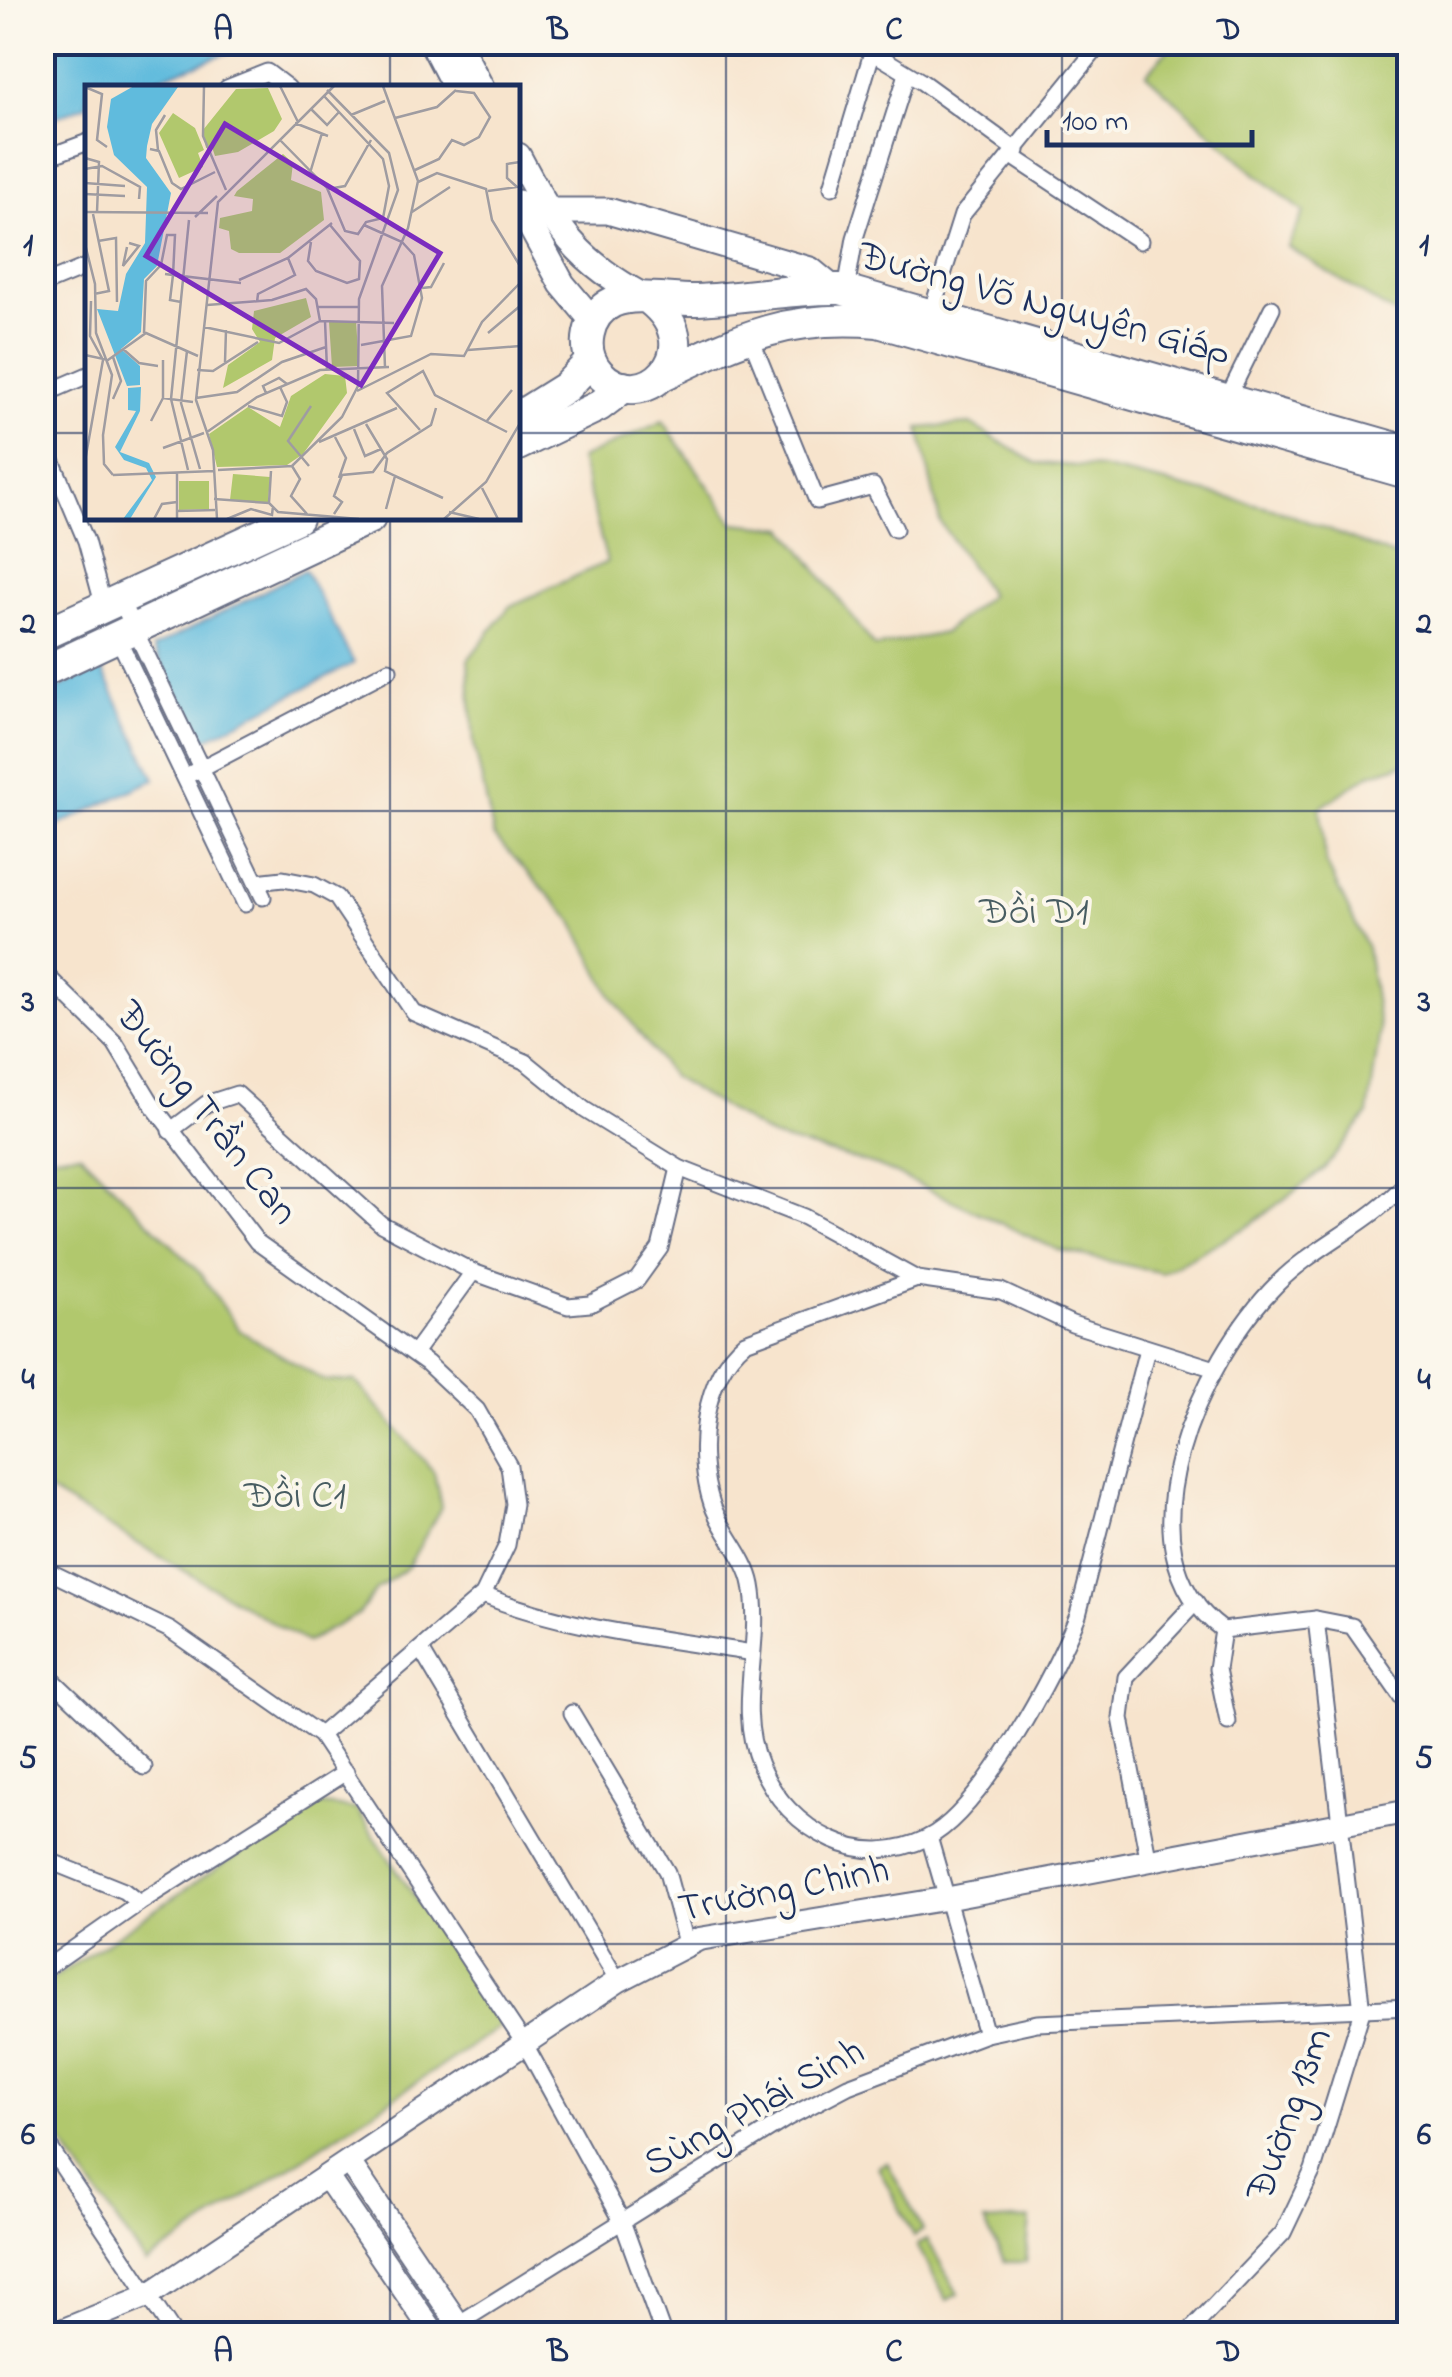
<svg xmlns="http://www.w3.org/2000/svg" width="1452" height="2377" font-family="'Indie Flower',sans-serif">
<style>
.green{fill:#b1c86d;stroke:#667c66;stroke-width:2.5}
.water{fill:#60bbdd;stroke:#3e759e;stroke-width:2.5}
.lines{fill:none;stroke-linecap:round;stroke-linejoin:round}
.street-casing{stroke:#686e85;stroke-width:19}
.secondary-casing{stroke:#686e85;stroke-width:26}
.primary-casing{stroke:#686e85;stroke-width:29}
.highway-casing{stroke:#686e85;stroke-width:34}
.street{stroke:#fff;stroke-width:15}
.secondary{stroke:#fff;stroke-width:22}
.primary{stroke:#fff;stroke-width:25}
.highway{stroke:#fff;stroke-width:30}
.grid{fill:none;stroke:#1b2f5e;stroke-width:2.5;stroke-opacity:0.55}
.labels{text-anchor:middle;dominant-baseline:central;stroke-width:8;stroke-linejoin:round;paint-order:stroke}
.street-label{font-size:40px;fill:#1b2f5e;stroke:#fbf7ec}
.park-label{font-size:40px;fill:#485d62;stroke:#fbf7ec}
.inset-road{fill:none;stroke:#9f9ca1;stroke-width:2.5}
.view{fill:#7b2cbf;fill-opacity:0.15;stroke:#7b2cbf;stroke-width:5}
.inset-edge{fill:none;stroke:#1b2f5e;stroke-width:5}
.neatline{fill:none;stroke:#1b2f5e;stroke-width:4}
.grid-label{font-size:32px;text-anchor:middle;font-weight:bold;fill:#1b2f5e}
</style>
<rect width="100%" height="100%" fill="#fbf7ec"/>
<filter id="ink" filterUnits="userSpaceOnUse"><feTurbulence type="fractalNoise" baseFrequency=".01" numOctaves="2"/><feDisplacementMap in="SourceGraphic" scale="20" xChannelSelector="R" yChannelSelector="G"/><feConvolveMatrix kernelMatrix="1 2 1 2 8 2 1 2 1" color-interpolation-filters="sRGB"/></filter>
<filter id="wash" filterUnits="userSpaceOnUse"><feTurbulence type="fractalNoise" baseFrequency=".0048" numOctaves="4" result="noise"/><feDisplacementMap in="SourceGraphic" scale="40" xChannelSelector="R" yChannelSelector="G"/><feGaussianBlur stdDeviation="2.25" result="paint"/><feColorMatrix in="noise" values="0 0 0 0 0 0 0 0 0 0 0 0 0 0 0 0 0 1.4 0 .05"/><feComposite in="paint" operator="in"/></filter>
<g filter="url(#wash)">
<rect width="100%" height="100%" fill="#f7e4cd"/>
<!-- green -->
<g class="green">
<path d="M1174,43H1409V323L1288,247L1304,212L1257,175L1146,74Z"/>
<path d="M663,421L734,523L785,528L875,647L943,633L990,595L940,522L919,428L970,424L1036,463L1101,468L1276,509L1409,562V762L1370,774L1320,808L1326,863L1367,948L1380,1031L1368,1114L1324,1169L1250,1225L1162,1273L1058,1250L878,1166L772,1137L671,1076L611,995L572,920L494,836L474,744L468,660L510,606L607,562L580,459Z"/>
<path d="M80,1153L201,1274L239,1330L325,1381H355L434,1472L441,1507L408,1567L376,1590L359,1614L306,1642L43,1488V1156Z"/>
<path d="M313,1804L356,1809L501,2026L146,2263L43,2116V1985Z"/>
<path d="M887,2162L923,2230L914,2236L878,2167Z"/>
<path d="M1030,2219L1026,2262H1005L984,2222Z"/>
<path d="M927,2239L958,2294L947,2300L917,2245Z"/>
</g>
<!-- water -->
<g class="water">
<path d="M43,42H254V43L134,87L88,88L87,105L43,122Z"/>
<path d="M305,570L354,663L202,741L153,648Z"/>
<path d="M101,667L155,779L43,833V696Z"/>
</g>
</g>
<g filter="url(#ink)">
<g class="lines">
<!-- street casing -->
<g class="street-casing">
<g id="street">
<path d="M856,42L922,82L1017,151"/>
<path d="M227,88L267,72L288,88"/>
<path d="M1012,156L1140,241"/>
<path d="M42,159L88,142"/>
<path d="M832,187L872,53"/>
<path d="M42,285L88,266"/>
<path d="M845,295L855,238L907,74"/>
<path d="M929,319L962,215L1102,42"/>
<path d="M750,336L817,501L873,486L895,529"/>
<path d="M42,395L88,375"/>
<path d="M1227,399L1272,308"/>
<path d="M42,437L86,541L105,611"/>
<path d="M118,595L263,897"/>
<path d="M115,632L245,904"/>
<path d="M192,773L389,670"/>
<path d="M256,882L283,879L314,885L336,897L414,1013L526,1062L585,1110L679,1168L804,1217L917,1279L1001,1291L1072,1324L1212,1368"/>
<path d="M42,971L115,1043L154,1107L257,1242L427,1363L477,1410L509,1466L514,1504L507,1545L483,1595L320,1735"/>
<path d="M170,1131L206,1104L237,1094L381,1224L473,1272L568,1306L590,1304L637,1280L660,1248L679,1168"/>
<path d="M1410,1178C1373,1223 1318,1243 1278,1283C1203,1357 1111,1550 1223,1630L1316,1619L1352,1626L1410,1709"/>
<path d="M917,1279L745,1342C702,1378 695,1453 712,1504C721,1532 747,1557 752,1585C763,1646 735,1706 760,1765C774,1798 799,1825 832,1840C862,1854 896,1853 927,1838C981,1812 1056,1671 1078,1615L1147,1349"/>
<path d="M414,1353L473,1272"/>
<path d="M42,1568L170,1630L320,1735L526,2046L622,2221L663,2334"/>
<path d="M483,1595C568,1630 663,1638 752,1653"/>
<path d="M1223,1630L1217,1669L1228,1722"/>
<path d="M421,1650L618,1981"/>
<path d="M42,1670L144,1767"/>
<path d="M572,1713L667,1872L686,1943"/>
<path d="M929,1837L986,2034"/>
<path d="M1148,1857L1121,1718L1126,1677L1196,1602"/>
<path d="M42,1858L124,1891L139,1903"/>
<path d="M42,1971L139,1903L346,1772"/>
<path d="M42,2136L174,2334"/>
<path d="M458,2324L789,2117L848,2086L986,2034L1037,2023L1410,2007"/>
<path d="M1187,2334L1283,2233L1313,2170L1362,2011L1316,1619"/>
</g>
</g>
<!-- secondary casing -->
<g class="secondary-casing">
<g id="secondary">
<path d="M349,2162L465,2334"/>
<path d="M327,2177L434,2334"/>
<path d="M54,2334L147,2296L618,1981L699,1939L950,1898L1410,1811"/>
</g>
</g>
<!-- primary casing -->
<g class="primary-casing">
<g id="primary">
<path d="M432,42L456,88"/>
<path d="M457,42L481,88"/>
<path d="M518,156C556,228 576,262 650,300"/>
<path d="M518,203L562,284L593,321"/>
<path d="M550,211H608L810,270L833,289"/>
</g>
</g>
<!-- highway casing -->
<g class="highway-casing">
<g id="highway">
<path d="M650,300C714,351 641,419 599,373C579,351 587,314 613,302C636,292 672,301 697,300C745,298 792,288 841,289L1410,452"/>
<path d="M663,375C742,337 788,314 878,322L1410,474"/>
<path d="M518,417L566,387L591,361"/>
<path d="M518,445L599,406L624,387"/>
<path d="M42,635L297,518"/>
<path d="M42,672L370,518"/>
</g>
</g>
<!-- street -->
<use href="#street" class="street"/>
<!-- secondary -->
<use href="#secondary" class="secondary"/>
<!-- primary -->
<use href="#primary" class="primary"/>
<!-- highway -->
<use href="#highway" class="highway"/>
</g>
</g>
<!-- grid -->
<path class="grid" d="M390,42V88M726,42V2334M1062,42V2334M42,433H88M518,433H1410M390,518V2334M42,811H1410M42,1188H1410M42,1566H1410M42,1944H1410"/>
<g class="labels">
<!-- street labels -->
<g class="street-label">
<text transform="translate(1044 306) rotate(15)">Đường Võ Nguyên Giáp</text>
<text transform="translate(205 1114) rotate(52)">Đường Trần Can</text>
<text transform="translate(784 1891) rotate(-11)">Trường Chinh</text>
<text transform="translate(755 2109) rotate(-29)">Sùng Phái Sinh</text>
<text transform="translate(1291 2115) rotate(-70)">Đường 13m</text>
</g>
<!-- park labels -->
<g class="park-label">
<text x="1034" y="913">Đồi D1</text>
<text x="295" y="1497">Đồi C1</text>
</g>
</g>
<!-- overview -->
<g transform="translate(85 85)">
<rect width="435" height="435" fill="#f7e4cd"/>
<path d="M183,3L197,34L189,46L153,67L130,71L127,62L121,63L118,45L151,4ZM88,28L110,43L119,65L113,68L118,82L94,93L74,48ZM198,69L208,78L206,95L236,107L239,135L195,168H154L146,164L144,146L134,143L135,133L167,126L168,114L149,111L152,106ZM221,213L226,232L190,253L187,275L138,303L143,280L175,257L167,244L169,226ZM271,236L274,281L247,282L244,237ZM240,289L260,291L262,308L218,369L202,380L132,382L124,349L163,322L195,342L206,311ZM148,389L185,392L183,418L145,415ZM94,396H124V424L94,425Z" fill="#b1c86d"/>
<path d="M49,1L93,2L67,39L62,61L61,73L86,108L72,181L59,194L56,247L36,264L55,281V300L42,301L12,224L33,226L41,189L60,158L62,102L29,70L22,42L26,14ZM56,302L55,326L35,367L64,378L71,392L45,434H38L67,395L61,383L39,375L30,362L51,326L43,325V303Z" fill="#60bbdd"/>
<path class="inset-road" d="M119,1L118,51L141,105M195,1L213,37M298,1L333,96L323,143L297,201L300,282M0,2L17,9L12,55L22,62M226,24L242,40L254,27M266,30L300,16M310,33L352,22L371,5M210,38L243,51M195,55L242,103L260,146L273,149L281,137L298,133L304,101L298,74L239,11M65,64L74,66L87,98L96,104L130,87M73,65L71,45L80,30M0,73L14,77L12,127M0,84L17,81L55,102L54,114M330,85L354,74L367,55L379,60L394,52L405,32L389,8L371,6M225,88L237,48M333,97L352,88L401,104L407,135L435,181M0,98L40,101M243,104L260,101L286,55M403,106L432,102L422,93V79L435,77M0,109L40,111M0,127L123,128M327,127L365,102M8,129L24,206L9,209M110,132L132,111M13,156L31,153L32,217M226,157L223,176L231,186L262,198L274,194L275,176L245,140M0,159L10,199L11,248L27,290L18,350L19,379L28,390M42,162L38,181L54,161L44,158M154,195L203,173L247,138M337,203L346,202L359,178M96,217L85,215L88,190L156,198M172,217L173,209L210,190L203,173M122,220L187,215L221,204L231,214L235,236M233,222H274M240,236L242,284M119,242L194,258L235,236L309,238M59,248L61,196L76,180L82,150H90L88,190L80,189M403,248L435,221M276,260L326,251L337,213L329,170L317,157L279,140M38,264L54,278L73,281M383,265L435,261M102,266L96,318L115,384M0,270L23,275L61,248L113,271M28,272L36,296L28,314M78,275V313M140,277L141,245M112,285L128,286L173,257M272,306L346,269L379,271L397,237L435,198M181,308L178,301L194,293L202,299M111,313L152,307L197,277L241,262M163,321L197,331L202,317L195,302M66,336L78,313L108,317M401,337L427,305M281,339L302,374L300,386L310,391L301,424M269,344L280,371L296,364M335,345L302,308L338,286L350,310L422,347M122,347L172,312L235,285L304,282M250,352L261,373L254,393M234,357L312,323M78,363L119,348M0,376L18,275L5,251L6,216M207,381L215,394L206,411L222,429M224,381L203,356L226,321M103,385L86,314L104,135M133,385L207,381L257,332L273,301L274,214L313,105L304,68L242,5M186,386L184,418L193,427L274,434M92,388V434M28,390L129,386M310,391L358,413M397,403L413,434M129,414L184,418M92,426L130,425M364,427L394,434M249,429L257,417L249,411L257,390L288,387L302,368L346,340L351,323M69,434L77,419L92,417M132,434L128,365L111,315L133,117L249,1M142,434L166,424L187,430L188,421M359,434L401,397L435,338"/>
<path class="view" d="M140,39L355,168L276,300L61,171Z"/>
<rect width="435" height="435" class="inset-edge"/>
</g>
<!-- margin -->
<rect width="1452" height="2377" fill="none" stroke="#fbf7ec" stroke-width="110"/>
<!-- scale -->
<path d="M1047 130v15h205v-15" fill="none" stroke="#1b2f5e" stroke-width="5"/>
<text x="1062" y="130" font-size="30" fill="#1b2f5e" stroke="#fbf7ec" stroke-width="8" paint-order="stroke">100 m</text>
<rect x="55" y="55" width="1342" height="2267" class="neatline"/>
<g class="grid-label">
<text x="223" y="39">A</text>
<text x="558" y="39">B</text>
<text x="894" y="39">C</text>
<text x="1229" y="39">D</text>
<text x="28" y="255">1</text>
<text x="1424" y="255">1</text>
<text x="28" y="633">2</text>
<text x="1424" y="633">2</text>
<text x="28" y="1011">3</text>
<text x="1424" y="1011">3</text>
<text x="28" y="1389">4</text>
<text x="1424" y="1389">4</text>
<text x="28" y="1767">5</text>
<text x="1424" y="1767">5</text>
<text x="28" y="2144">6</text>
<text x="1424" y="2144">6</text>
<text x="223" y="2361">A</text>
<text x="558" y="2361">B</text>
<text x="894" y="2361">C</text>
<text x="1229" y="2361">D</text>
</g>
</svg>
